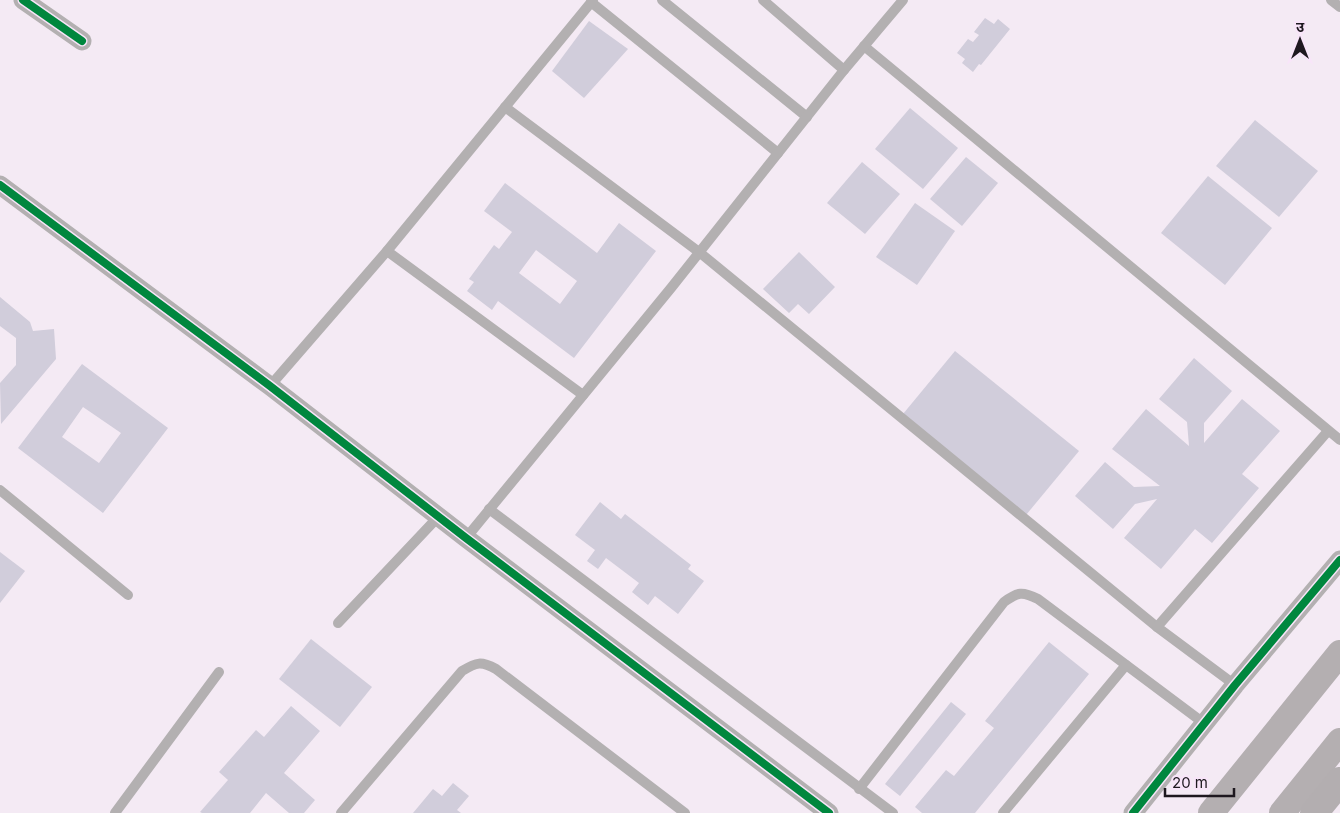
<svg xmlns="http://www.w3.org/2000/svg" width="1340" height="813" font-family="Inter,'Noto Sans Devanagari',sans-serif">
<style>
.building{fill:#d1cddb;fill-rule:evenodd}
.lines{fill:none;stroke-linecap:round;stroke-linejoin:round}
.lane{stroke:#b3b0b1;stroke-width:10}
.street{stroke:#b3b0b1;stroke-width:19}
.secondary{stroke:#b4afb1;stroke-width:26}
.highway{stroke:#b3aeb0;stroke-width:28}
.cycleway-casing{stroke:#f8e5f9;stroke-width:11}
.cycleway{stroke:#00873e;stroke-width:8}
</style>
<rect width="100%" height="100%" fill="#f4eaf4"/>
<!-- building -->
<g class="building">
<path d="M985,18L994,24L998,19L1010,29L981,65L979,64L973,72L962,63L965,59L957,53L968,39L973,42L979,35L974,32Z"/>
<path d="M589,21L628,49L584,98L552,71Z"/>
<path d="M910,108L958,148L923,189L875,149Z"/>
<path d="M1255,120L1318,171L1279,217L1216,166Z"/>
<path d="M966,157L998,183L962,226L930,199Z"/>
<path d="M862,162L900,194L865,234L827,203Z"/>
<path d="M1208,176L1272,228L1225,285L1161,233Z"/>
<path d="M505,183L597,253L619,223L656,251L574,358L498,301L492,310L467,291L474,282L469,279L494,245L499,249L512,232L484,211ZM536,250L577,281L560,304L519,273Z"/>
<path d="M915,203L955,231L917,285L876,257Z"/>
<path d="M799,252L835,287L809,314L798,304L789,313L763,289Z"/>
<path d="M0,297L30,322L33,331L54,329L56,359L1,424L0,383L16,365V338L0,326Z"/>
<path d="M955,351L1079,451L1026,515L903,414Z"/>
<path d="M1194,358L1232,391L1204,423V443L1242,399L1280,431L1242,474L1259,488L1212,543L1195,529L1161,569L1124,538L1157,499L1135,504L1113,529L1075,496L1105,462L1134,487L1160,486L1112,449L1146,409L1189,446L1187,422L1159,399Z"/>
<path d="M82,364L168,428L103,513L18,448ZM83,407L121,433L99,463L62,437Z"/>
<path d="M600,502L621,519L625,514L691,565L688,569L704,581L678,614L655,596L648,605L632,592L639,583L606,558L598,569L587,561L595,550L575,535Z"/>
<path d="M0,552L25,571L0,603Z"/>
<path d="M311,639L372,687L340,727L279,679Z"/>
<path d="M1049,642L1089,674L975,813H922L915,807L946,770L954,776L994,728L985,721Z"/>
<path d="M951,702L966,714L900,796L885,784Z"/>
<path d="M291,706L320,731L284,773L315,800L304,813H289L266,793L250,813H202L200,812L228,780L219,772L256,730L264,737Z"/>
<path d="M453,783L469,796L457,810L461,813H413L433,789L442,796Z"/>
</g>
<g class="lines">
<!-- lane -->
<g class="lane">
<path d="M662,0L807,117"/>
<path d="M763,0L844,70"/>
<path d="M1331,0L1340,7"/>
<path d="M591,2L778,153"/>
<path d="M864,46L1340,440"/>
<path d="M505,107L699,252L1157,627L1235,685"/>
<path d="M387,251L583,395"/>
<path d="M270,386L387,251L593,0"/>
<path d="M0,490L128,595"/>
<path d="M489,509L893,813"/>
<path d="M466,538L671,288L844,70L903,0"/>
<path d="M338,623L439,516"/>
<path d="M1157,627L1328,431"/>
<path d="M859,789L1004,602C1018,592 1022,591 1038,599L1205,724"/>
<path d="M115,813L219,672"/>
<path d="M341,813L462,671C477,662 481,661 496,669L685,813"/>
<path d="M1003,813L1126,665"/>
</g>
<!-- street -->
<g class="street">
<path d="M23,0L82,41"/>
<path d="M0,185L270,386L466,538L829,813"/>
<path d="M1133,813L1235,685L1340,560"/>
</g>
<!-- secondary -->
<g class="secondary">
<path d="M1211,813L1340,653"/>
<path d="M1282,813L1340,741"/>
</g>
<!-- highway -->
<path class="highway" d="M1314,813L1340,781"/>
<!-- cycleway casing -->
<g class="cycleway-casing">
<g id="cycleway">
<path d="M23,0L82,41"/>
<path d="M0,185L270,386L466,538L829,813"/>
<path d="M1133,813L1235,685L1340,560"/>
</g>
</g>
<!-- cycleway -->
<use href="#cycleway" class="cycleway"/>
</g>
<!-- north arrow -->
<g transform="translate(1300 40)" stroke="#f8e5f9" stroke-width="4" paint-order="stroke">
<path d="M0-4L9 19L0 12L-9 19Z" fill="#1e181f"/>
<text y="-8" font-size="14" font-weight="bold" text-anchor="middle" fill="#1e181f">उ</text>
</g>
<!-- scale -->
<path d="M1165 788v8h69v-8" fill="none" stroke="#1e181f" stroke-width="2.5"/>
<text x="1172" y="788" font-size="15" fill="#1e181f" stroke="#f8e5f9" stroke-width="4" paint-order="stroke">20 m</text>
</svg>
